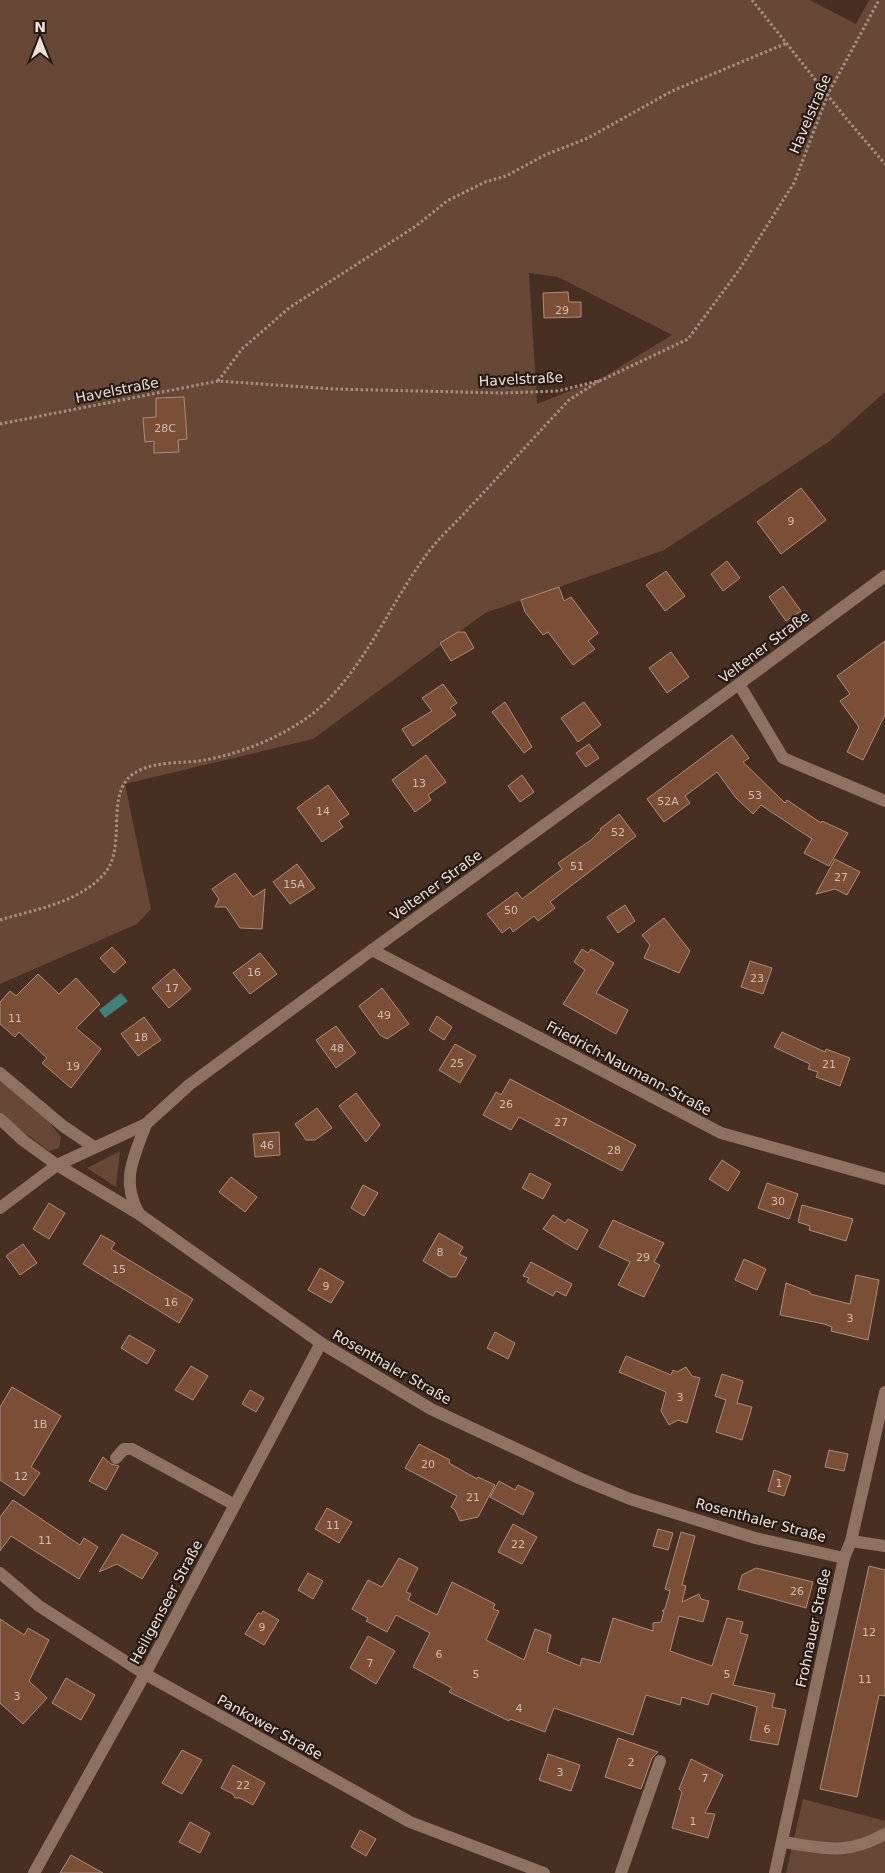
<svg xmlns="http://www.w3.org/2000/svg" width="885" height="1873" font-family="'DejaVu Sans',sans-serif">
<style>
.green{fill:#674837;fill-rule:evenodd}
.water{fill:#3d8179}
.building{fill:#7b4f36;stroke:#ab8d7d}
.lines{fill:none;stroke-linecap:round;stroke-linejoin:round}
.path{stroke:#a38f84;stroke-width:3;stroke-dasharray:2.5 2.5;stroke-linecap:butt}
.minor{stroke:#8d7161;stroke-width:12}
.labels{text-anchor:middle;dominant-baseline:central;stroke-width:4.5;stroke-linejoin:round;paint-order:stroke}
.number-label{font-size:11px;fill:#d3bcaf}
.street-label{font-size:14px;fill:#f0e0d7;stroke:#251a14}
</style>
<rect width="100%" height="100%" fill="#472f21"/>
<!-- green -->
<g class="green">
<path d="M0,0H810L856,24L869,0H885V392L830,441L664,550L485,613L313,739L125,784L151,909L137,924L0,984ZM529,273L558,277L672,335L600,379L537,404Z"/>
<path d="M0,1080L48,1121L61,1137L59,1148L49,1151L0,1114Z"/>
<path d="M120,1151L116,1187L87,1168Z"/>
<path d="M803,1799L885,1821V1873H786Z"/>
</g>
<!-- water -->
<path class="water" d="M121,993L128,1001L105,1018L99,1010Z"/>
<!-- building -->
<g class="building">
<path d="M568,292L569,302H581V317L544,318L543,293Z"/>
<path d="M184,397L187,439L178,440L179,452L154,453V441L145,442L143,418L156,417V398Z"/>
<path d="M801,488L826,520L781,554L757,522Z"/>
<path d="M727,561L740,578L723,591L711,574Z"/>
<path d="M666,571L685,596L665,611L646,585Z"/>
<path d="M783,586L801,611L786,621L769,597Z"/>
<path d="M559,587L564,601L571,597L598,633L588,641L595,649L573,665L548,632L543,635L525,612L521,600Z"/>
<path d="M458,632H465L474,648L451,661L440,643Z"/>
<path d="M885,641V715L863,760L847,752L859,727L840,701L850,694L837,676Z"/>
<path d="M671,652L689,677L667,693L649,668Z"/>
<path d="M443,684L457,703L450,708L456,715L413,746L402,729L432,711L422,698Z"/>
<path d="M505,702L532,747L524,753L492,712Z"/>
<path d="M584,702L601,725L578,742L561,718Z"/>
<path d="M732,735L749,758L743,762L785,803L787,800L821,823L822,821L848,833L829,866L804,853L812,839L761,805L753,814L736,798L717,772L685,796L690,803L664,822L647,799Z"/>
<path d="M589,744L599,758L586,767L576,753Z"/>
<path d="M426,755L446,782L428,795L431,800L415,812L392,780Z"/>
<path d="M522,775L534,792L520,802L508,786Z"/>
<path d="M328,785L349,814L339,821L343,827L322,842L297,808Z"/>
<path d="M619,814L636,836L550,902L555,908L538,921L534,916L513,932L510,927L502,933L487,914L517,892L522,899L562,869L558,863L591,840L601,830L600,829Z"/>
<path d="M835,859L860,872L847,895L835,889L816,894Z"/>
<path d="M297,864L315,888L290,904L273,882Z"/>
<path d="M235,873L253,897L265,889L262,929L240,928L226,907H215L219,899L212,889Z"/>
<path d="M625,905L635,921L618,933L607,917Z"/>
<path d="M664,918L690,951L679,973L644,958L650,945L642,935Z"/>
<path d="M112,947L126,962L114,973L100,958Z"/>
<path d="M582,949L588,953L591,949L614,963L596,993L628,1010L616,1034L563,1004L585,970L574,962Z"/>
<path d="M260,953L277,974L250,994L233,973Z"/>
<path d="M750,961L772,968L763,994L741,987Z"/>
<path d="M174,969L191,989L169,1008L152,988Z"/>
<path d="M38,974L59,994L76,978L100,1004L76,1028L101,1049L71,1088L42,1063L47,1058L19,1032L15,1037L0,1024V1002L10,991L16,996Z"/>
<path d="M382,988L409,1024L387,1039L380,1035L359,1006Z"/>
<path d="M437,1016L452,1027L444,1040L429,1030Z"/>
<path d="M144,1017L161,1040L138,1056L121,1034Z"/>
<path d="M336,1026L356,1053L336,1068L316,1040Z"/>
<path d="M782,1032L825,1052L826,1049L850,1058L840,1086L816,1077L818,1072L808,1069L810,1064L774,1047Z"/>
<path d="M455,1044L476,1056L460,1083L439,1070Z"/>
<path d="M510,1079L636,1145L622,1171L519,1117L511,1130L483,1115L496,1092L501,1095Z"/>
<path d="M356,1093L380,1125L366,1142L339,1106Z"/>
<path d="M317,1108L332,1128L315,1140H306L295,1124Z"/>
<path d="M279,1132L280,1155L255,1157L253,1134Z"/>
<path d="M722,1160L740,1172L728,1191L709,1179Z"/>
<path d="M530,1173L551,1184L543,1199L522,1188Z"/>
<path d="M231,1177L257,1197L245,1212L219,1192Z"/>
<path d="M767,1183L798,1194L789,1219L758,1208Z"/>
<path d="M363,1185L378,1193L364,1216L351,1208Z"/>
<path d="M49,1203L65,1213L49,1239L33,1229Z"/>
<path d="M802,1205L853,1219L846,1241L809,1230L810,1226L798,1222Z"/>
<path d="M553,1215L565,1223L568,1219L588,1230L577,1250L543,1229Z"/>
<path d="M613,1220L664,1243L654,1262L660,1265L644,1297L618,1285L630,1262L599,1247Z"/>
<path d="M439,1233L463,1247L459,1254L467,1258L456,1277H450L423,1261Z"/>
<path d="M101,1235L115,1243L111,1249L193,1299L179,1323L83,1264Z"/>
<path d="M23,1244L37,1263L20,1275L6,1256Z"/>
<path d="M744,1259L766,1269L757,1290L735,1280Z"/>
<path d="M531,1262L572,1284L566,1296L556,1291L553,1296L527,1282L529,1278L523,1276Z"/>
<path d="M320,1268L344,1282L331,1303L308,1290Z"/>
<path d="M856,1275L879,1280L868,1340L831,1331L832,1327L824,1324L780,1315L786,1283L810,1292V1294L850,1304Z"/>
<path d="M495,1332L515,1343L508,1359L487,1348Z"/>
<path d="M129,1335L155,1350L147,1364L121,1348Z"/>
<path d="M626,1356L671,1375L673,1370L677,1372L686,1367L692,1376L700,1378L687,1423L678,1420L669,1425L661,1411L666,1392L619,1372Z"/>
<path d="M191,1366L208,1376L193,1400L175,1390Z"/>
<path d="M722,1374L743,1381L737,1403L752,1407L742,1440L716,1432L726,1400L715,1396Z"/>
<path d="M12,1387L61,1416L31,1467L40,1473L24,1496L0,1480V1407Z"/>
<path d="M250,1390L264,1398L256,1412L242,1404Z"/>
<path d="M419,1444L450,1460L449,1463L477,1479L478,1477L495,1485L478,1517L460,1521L455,1510L451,1507L457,1496L405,1468Z"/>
<path d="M829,1450L848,1454L844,1471L825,1467Z"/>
<path d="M103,1457L111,1464L119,1466L106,1490L89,1481Z"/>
<path d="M774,1470L791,1476L784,1496L768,1491Z"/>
<path d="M499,1481L515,1490L518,1485L534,1493L523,1515L490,1497Z"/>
<path d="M13,1500L80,1545L84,1538L98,1547L79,1579L11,1536L0,1551V1517Z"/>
<path d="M327,1508L352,1522L339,1543L315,1529Z"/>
<path d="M513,1524L537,1537L522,1564L498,1552Z"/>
<path d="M658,1529L673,1533L668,1550L653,1546Z"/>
<path d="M681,1532L695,1536L682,1585L686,1586L682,1602L699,1594L701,1599L709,1601L703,1622L679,1616L670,1651L712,1666L727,1618L743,1622L740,1633L748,1635L733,1685L775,1694L772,1707L786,1710L778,1745L750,1740L757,1707L712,1693L708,1705L682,1697L680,1705L646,1695L633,1735L554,1708L545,1732L510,1719L509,1721L449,1692L452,1688L413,1667L430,1633L396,1615L387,1632L366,1621L368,1618L352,1609L368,1580L382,1587L399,1558L418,1568L406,1592L411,1594L408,1600L437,1615L452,1582L495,1604L493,1609L499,1611L486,1640L524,1660L535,1629L551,1635L547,1652L580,1666L582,1658L600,1663L613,1618L653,1631V1623L661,1622L664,1611H662L665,1609L670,1591L665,1589Z"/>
<path d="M122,1534L158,1553L142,1579L117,1564L99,1572Z"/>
<path d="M869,1566L885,1570V1696L879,1695L857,1797L820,1789Z"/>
<path d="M756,1568L813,1582L806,1608L738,1589L742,1575Z"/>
<path d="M308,1573L323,1581L313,1599L298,1590Z"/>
<path d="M263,1611L279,1620L264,1645L245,1634L258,1613L261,1614Z"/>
<path d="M0,1619L24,1635L28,1628L49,1640L29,1681L47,1698L23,1724L0,1703Z"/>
<path d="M368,1636L395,1651L376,1684L350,1668Z"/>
<path d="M66,1678L95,1695L81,1720L52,1703Z"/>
<path d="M618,1738L658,1752L652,1758L641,1789L605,1777Z"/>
<path d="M182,1750L202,1760L182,1794L162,1783Z"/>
<path d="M548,1754L580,1765L571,1791L539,1780Z"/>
<path d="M691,1759L723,1775L705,1813L715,1814L708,1838L672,1828L682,1792L679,1789Z"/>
<path d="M233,1765L265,1783L253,1805L240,1798H235L233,1794L221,1788Z"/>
<path d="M190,1822L210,1833L200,1853L179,1842Z"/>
<path d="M360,1830L376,1839L366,1856L351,1847Z"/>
<path d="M71,1855L103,1873H60Z"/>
</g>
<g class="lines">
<!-- path -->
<g class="path">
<path d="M752,0L845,117L885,164"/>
<path d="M218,381L242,349L289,308L416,226L447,201L485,182L506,176L545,155L588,138L672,91L787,43"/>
<path d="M0,424L218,381L334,389L502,393L558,391L602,380L688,339L739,270L794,183L828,94L879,0"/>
<path d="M0,920C36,909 78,903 104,874C128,847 104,795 133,774C154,760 182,764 205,760C241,753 274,740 304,720C357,684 387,609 424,558C437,539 456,523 471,506C504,471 536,435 569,400L599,381"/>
</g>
<!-- minor -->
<g class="minor">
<path d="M739,684L783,758L885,801"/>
<path d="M372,950L721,1133L885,1179"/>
<path d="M0,1073L63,1126L94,1147"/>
<path d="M0,1119L24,1141L57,1165L139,1214L321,1343L431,1409L581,1479L630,1499L755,1538L844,1558"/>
<path d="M0,1208L57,1165L146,1124L189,1085L372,950L739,684L885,576"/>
<path d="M139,1214C120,1180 134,1158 146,1124"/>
<path d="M116,1458L124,1449H132L235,1505"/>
<path d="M851,1541L885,1546"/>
<path d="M0,1573L39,1606L145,1674L410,1822L544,1873"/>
<path d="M783,1842C825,1848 846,1856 885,1834"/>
<path d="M34,1873L145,1674L321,1343"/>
<path d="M621,1873L660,1761"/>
<path d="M775,1873L844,1558L851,1541L885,1392"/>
</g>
</g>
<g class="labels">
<!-- number labels -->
<g class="number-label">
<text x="562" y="310">29</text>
<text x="165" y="428">28C</text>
<text x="791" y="521">9</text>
<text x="419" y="783">13</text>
<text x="755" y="795">53</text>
<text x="668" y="801">52A</text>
<text x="323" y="811">14</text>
<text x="618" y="832">52</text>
<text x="577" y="866">51</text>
<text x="841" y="877">27</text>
<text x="294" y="884">15A</text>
<text x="511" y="910">50</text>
<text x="254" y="972">16</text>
<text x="757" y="978">23</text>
<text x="172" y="988">17</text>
<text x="384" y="1015">49</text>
<text x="15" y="1018">11</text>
<text x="141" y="1037">18</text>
<text x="337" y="1048">48</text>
<text x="457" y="1063">25</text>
<text x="829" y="1064">21</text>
<text x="73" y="1066">19</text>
<text x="506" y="1104">26</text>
<text x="561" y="1122">27</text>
<text x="267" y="1145">46</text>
<text x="614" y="1150">28</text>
<text x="778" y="1201">30</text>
<text x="440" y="1252">8</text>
<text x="643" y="1257">29</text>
<text x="119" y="1269">15</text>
<text x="326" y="1286">9</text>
<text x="171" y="1302">16</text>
<text x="850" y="1318">3</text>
<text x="680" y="1397">3</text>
<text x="40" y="1424">1B</text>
<text x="428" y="1464">20</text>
<text x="21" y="1476">12</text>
<text x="779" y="1483">1</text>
<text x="473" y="1497">21</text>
<text x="333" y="1525">11</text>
<text x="45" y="1540">11</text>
<text x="518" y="1544">22</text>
<text x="797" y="1591">26</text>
<text x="262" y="1627">9</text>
<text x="869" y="1632">12</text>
<text x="439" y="1654">6</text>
<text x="370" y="1663">7</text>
<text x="476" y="1674">5</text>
<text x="727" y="1674">5</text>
<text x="865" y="1679">11</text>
<text x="17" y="1696">3</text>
<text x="519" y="1708">4</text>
<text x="767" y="1729">6</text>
<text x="631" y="1762">2</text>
<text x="560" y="1772">3</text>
<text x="705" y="1778">7</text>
<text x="243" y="1785">22</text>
<text x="693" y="1821">1</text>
</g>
<!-- street labels -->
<g class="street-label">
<text transform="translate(810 114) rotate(-67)">Havelstraße</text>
<text transform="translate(521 379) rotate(-3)">Havelstraße</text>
<text transform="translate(117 390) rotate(-11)">Havelstraße</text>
<text transform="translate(764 647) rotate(-37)">Veltener Straße</text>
<text transform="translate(436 885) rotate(-36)">Veltener Straße</text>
<text transform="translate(629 1068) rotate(28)">Friedrich-Naumann-Straße</text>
<text transform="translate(392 1367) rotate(30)">Rosenthaler Straße</text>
<text transform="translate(761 1520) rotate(15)">Rosenthaler Straße</text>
<text transform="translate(166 1602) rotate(-62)">Heiligenseer Straße</text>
<text transform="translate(813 1628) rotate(-78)">Frohnauer Straße</text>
<text transform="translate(270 1727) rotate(29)">Pankower Straße</text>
</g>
</g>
<!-- north arrow -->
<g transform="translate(40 40)" stroke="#251a14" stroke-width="4" paint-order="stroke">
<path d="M0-4L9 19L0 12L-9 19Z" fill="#f0e0d7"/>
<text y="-8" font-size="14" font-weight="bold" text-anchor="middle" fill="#f0e0d7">N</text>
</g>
</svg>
